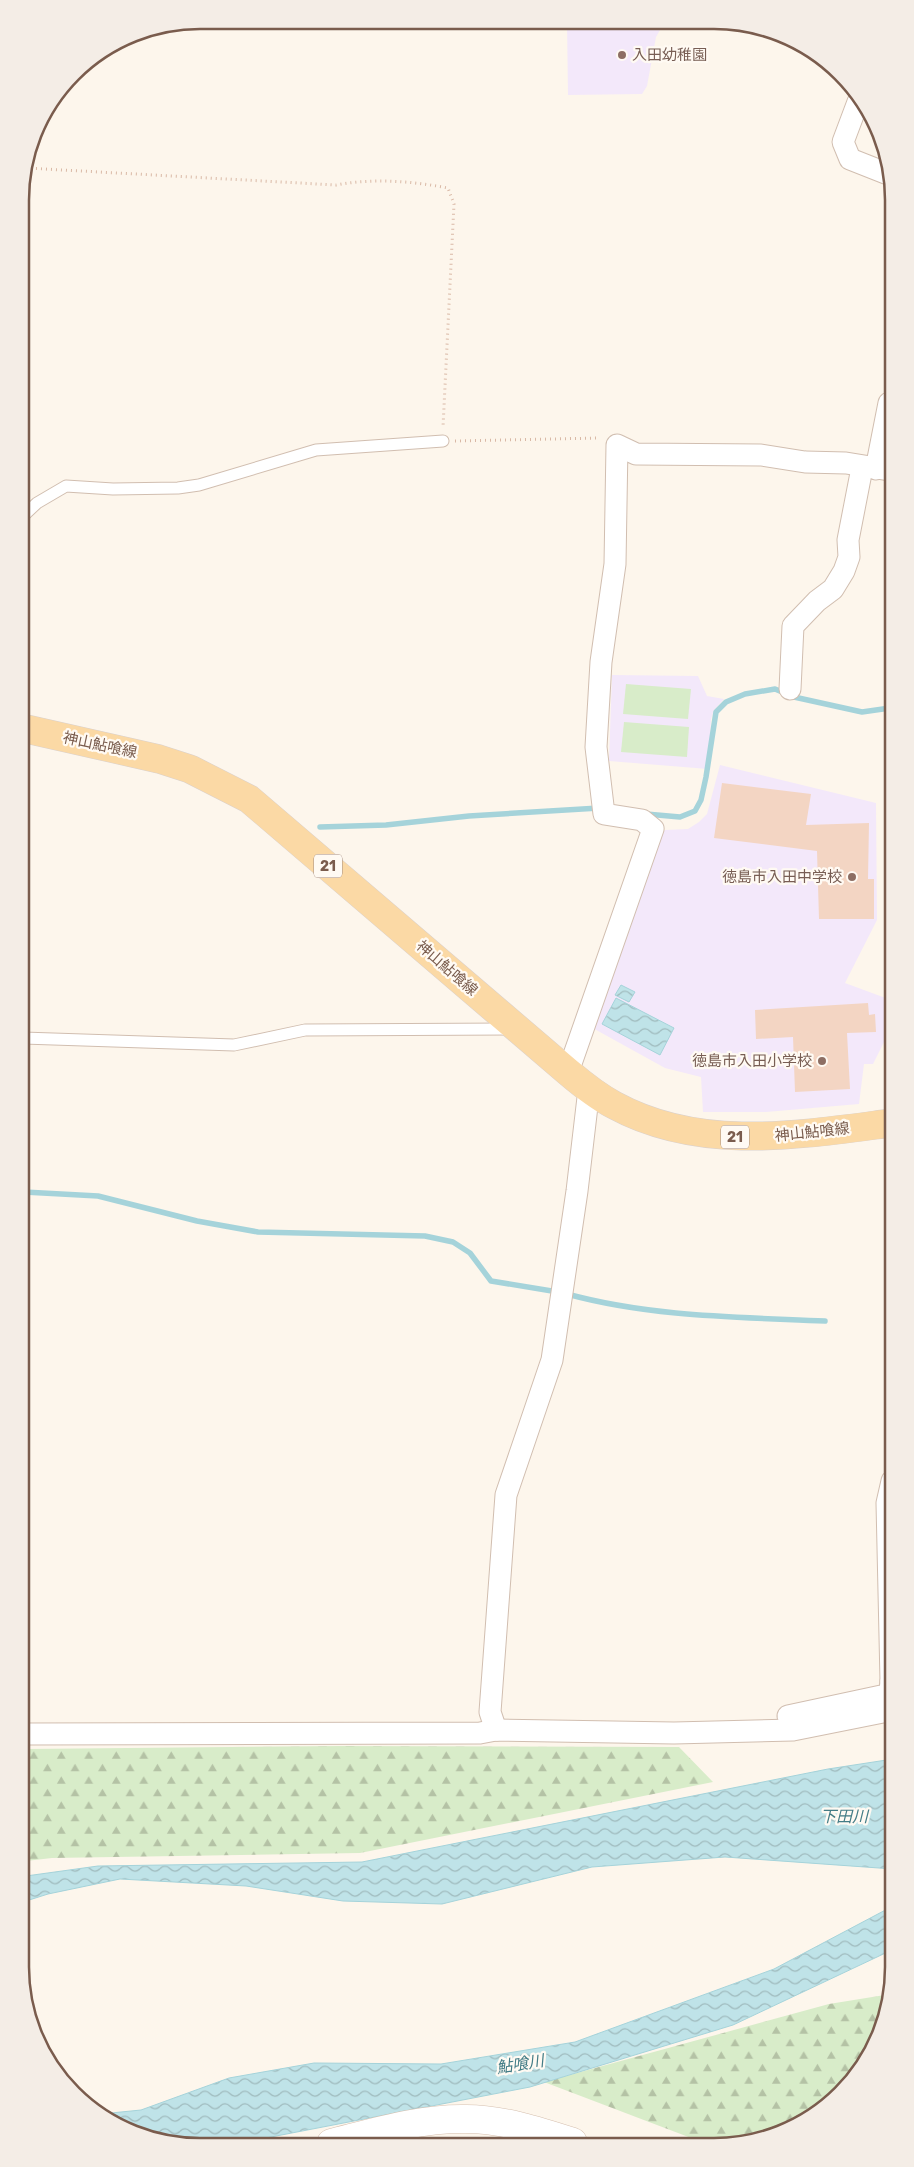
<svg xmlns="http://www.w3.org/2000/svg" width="914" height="2167" font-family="Rubik,'Noto Sans JP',sans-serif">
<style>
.education{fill:#f3e8fa}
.grass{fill:#d8ecc9}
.forest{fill:url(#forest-firs)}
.water{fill:url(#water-waves);stroke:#a5d3da}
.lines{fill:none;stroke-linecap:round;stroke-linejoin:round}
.stream{stroke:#a5d3da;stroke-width:5.5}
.building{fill:#f3d5c3}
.service-casing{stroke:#d1beb0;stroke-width:13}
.minor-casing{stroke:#d1beb0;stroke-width:23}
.secondary-casing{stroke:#d6c0b0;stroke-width:29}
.primary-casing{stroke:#dad1cd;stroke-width:29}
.path{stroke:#d9b8a5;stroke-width:3;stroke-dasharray:1 4;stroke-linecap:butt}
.service{stroke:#fff;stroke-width:11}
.minor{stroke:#fff;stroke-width:21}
.secondary{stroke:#fff;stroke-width:28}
.primary{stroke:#fbd9a5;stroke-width:28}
.education-dot{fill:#8d6e63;stroke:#fffaf3;stroke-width:2}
.labels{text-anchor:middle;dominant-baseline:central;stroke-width:4.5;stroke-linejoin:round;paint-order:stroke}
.shield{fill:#fffaf3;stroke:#a28b7f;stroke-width:1}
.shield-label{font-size:14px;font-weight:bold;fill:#7a5c4d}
.education-label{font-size:15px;fill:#785e54;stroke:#fffaf3;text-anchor:end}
.street-label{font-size:15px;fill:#7a5c4d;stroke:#fffaf3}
.water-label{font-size:16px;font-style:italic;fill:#437c86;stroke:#fffaf3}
.rim{fill:none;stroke:#7a5c4d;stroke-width:2.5}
</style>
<defs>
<pattern id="forest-firs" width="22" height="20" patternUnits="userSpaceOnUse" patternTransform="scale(1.25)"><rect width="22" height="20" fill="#d8ecc9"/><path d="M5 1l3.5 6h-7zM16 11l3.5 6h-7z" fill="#b4c2a5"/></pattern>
<pattern id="water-waves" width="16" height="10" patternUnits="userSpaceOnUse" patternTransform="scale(1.25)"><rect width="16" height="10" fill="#bfe3e8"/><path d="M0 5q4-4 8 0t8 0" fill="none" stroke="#a0bbbe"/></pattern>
</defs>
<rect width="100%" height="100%" fill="#fdf6ec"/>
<!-- education -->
<g class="education">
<path d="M567,22L664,23L656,37L647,86L642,94L568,95Z"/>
<path d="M612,675L698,676L707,696L724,699L714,710L711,719L708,769L609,761Z"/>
<path d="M720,765L876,803L877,920L845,983L891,1000V1028L873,1064H864L859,1104L766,1112H703L701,1077L665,1068L589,1026L651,848L665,830L688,829L699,822L707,814Z"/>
</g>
<!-- grass -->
<g class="grass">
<path d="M626,684L691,689L688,719L623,714Z"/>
<path d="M624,722L689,727L687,757L621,752Z"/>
</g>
<!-- forest -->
<g class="forest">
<path d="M340,1746L679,1747L713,1782L360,1853L52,1858L26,1861L25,1749Z"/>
<path d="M891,1994L884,2025L857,2077L814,2117L760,2141H699L544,2082L829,2004Z"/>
</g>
<!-- water -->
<g class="water">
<path d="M621,985L635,992L629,1002L615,995Z"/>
<path d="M616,998L674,1028L660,1055L602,1024Z"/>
<path d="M893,1759V1869L725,1857L592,1867L442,1904L343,1901L246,1886L120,1879L48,1894L26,1901V1876L98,1866L362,1862L828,1769Z"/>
<path d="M893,1906L894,1949L733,2025L530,2087L240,2143L165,2144L120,2128L101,2114L141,2110L229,2078L314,2063L441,2064L575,2042L774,1969Z"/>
</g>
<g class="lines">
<!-- stream -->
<g class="stream">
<path d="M646,814L680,817L695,811L701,800L706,777L716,712L726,702L745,694L775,689L794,697L862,712L890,708"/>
<path d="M320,827L386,825L469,816L599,808"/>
<path d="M24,1192L98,1196L197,1221L258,1232L425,1236L453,1242L470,1253L491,1281L558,1292"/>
<path d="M567,1294C651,1317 738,1317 825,1321"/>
</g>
</g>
<!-- building -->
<g class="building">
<path d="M722,783L811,794L806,825L869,823L868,879H874V919H819L817,851L714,838Z"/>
<path d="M868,1003L869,1015L875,1014L876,1032L847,1033L850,1089L795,1092L793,1037L756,1039L755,1010Z"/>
</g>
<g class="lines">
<!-- service casing -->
<g class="service-casing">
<g id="service">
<path d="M21,518L37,503L66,486L113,489L178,488L199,485L316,450L443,441"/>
<path d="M23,1038L234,1045L305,1030L510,1029"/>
</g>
</g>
<!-- minor casing -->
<g class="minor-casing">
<g id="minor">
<path d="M858,102L843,142L850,159L888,174"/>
<path d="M876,469L889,403"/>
<path d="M790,689L793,626L817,601L833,589L844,571L849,557L848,540L862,468"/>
<path d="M568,1072L653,829L642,820L604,814L596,747L601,662L615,564L617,445L636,454L761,455L805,462L846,463L889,470"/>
<path d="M891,1681L887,1503L892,1481"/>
<path d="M788,1716L886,1695L890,1691L891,1681H893"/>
<path d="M496,1730L490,1712L506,1495L552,1360L577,1191L589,1089"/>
<path d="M25,1734L480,1733L496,1730L674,1733L793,1730L893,1710"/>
</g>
</g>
<!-- secondary casing -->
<g class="secondary-casing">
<path id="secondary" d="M331,2143C375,2132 420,2118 466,2119C502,2119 539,2131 573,2142"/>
</g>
<!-- primary casing -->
<g class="primary-casing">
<path id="primary" d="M22,728L159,759L190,769L249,799L568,1072C582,1084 597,1096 614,1105C700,1152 799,1135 891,1123"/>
</g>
<!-- path -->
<g class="path">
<path d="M26,168L336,185C373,178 411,181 448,188L454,204L443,427"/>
<path d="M455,441L599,438"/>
</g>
<!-- service -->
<use href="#service" class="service"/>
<!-- minor -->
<use href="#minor" class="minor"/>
<!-- secondary -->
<use href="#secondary" class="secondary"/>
<!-- primary -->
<use href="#primary" class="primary"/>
</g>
<!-- markers -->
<g class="education-dot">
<circle cx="622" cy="55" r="5"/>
<circle cx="852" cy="877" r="5"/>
<circle cx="822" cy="1061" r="5"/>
</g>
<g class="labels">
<!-- shield labels -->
<g class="shield">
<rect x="314" y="854.5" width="28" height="23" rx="4"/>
<rect x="721" y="1125.5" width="28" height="23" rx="4"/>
</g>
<g class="shield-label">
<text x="328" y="866">21</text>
<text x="735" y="1137">21</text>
</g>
<!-- education labels -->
<g class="education-label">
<text x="632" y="55" text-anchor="start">入田幼稚園</text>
<text x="842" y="877">徳島市入田中学校</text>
<text x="812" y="1061">徳島市入田小学校</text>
</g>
<!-- street labels -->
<g class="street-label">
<text transform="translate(100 745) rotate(12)">神山鮎喰線</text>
<text transform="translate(447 968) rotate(41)">神山鮎喰線</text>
<text transform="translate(812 1132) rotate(-6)">神山鮎喰線</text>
</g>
<!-- water labels -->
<g class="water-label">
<text x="844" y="1816">下田川</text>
<text transform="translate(520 2064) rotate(-9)">鮎喰川</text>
</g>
</g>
<!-- crop -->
<path d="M0 0H914V2167H0ZM200 29H714A171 171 0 0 1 885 200V1967A171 171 0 0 1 714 2138H200A171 171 0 0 1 29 1967V200A171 171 0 0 1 200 29Z" fill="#f4ede6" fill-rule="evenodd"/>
<path class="rim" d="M200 29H714A171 171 0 0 1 885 200V1967A171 171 0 0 1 714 2138H200A171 171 0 0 1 29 1967V200A171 171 0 0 1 200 29Z"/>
</svg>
